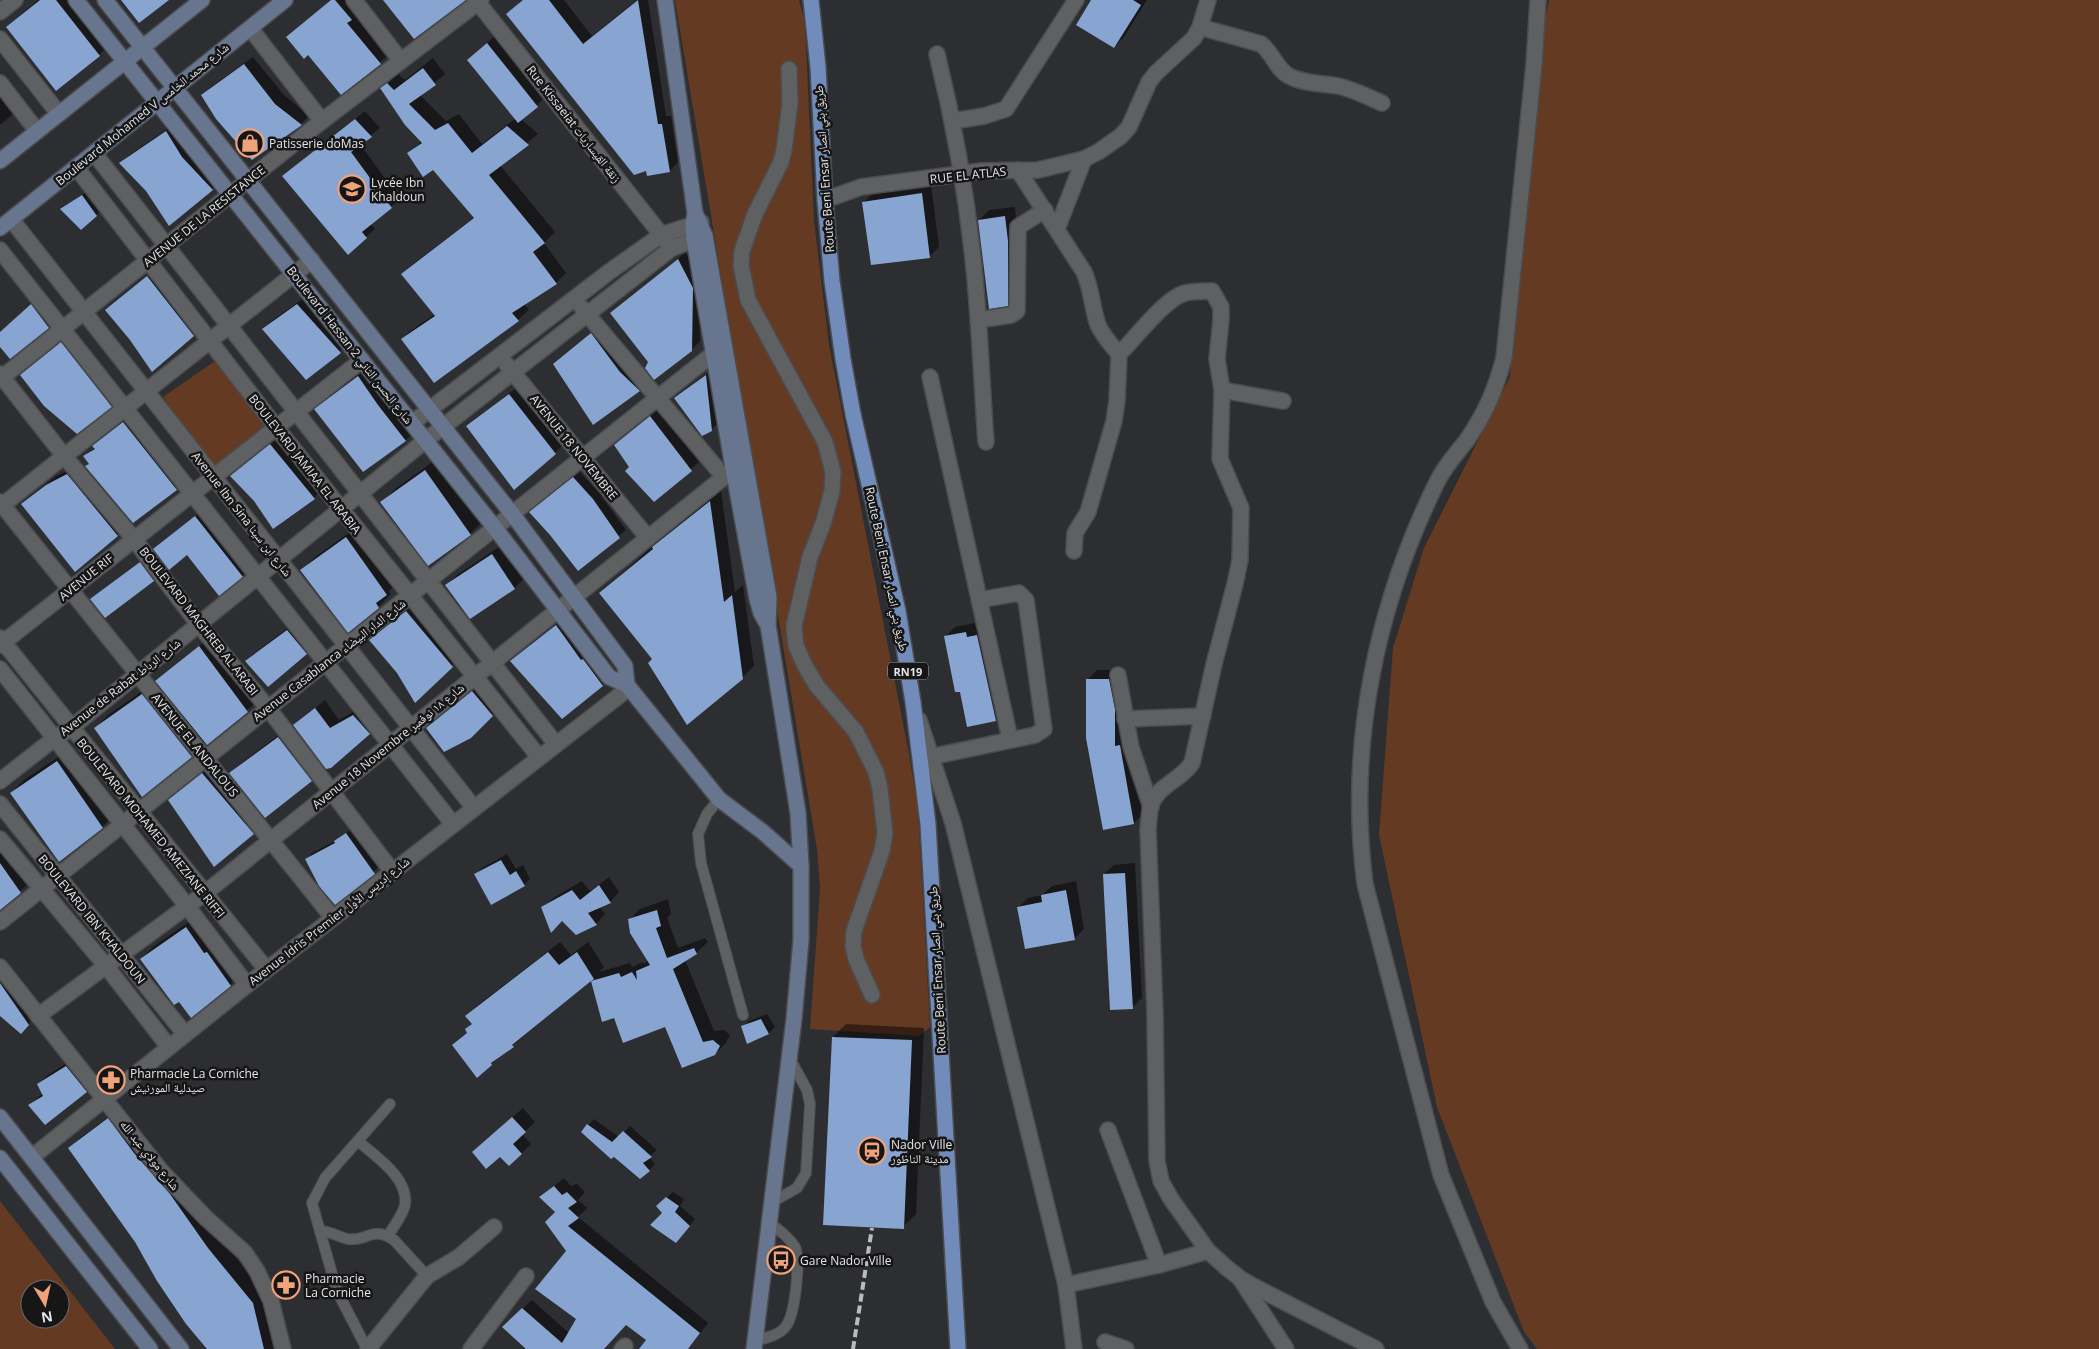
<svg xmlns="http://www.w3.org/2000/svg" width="2099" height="1349" font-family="'Open Sans','Noto Naskh Arabic',sans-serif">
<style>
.green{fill:#653a23;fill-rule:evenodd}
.shadow{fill:#0007}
.building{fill:#88a4d1}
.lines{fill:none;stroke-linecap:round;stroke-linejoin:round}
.lane-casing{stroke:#4b4c4f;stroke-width:12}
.street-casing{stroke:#4b4c4f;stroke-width:18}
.secondary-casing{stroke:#4b4c4f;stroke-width:18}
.primary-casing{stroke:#4b4c4f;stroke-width:18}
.lane{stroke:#5e6062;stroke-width:10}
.street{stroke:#5e6062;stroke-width:15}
.secondary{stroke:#67768e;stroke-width:15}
.primary{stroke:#718cba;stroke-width:15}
.rail{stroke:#babbbe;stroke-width:4;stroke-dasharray:8 4;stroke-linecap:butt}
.labels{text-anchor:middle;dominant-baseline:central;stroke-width:5;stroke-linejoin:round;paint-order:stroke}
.shield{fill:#161617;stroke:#a6a7a9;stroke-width:1}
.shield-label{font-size:11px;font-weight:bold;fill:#e4e5e7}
.street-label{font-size:12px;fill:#e4e5e7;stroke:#161617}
.poi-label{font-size:12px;fill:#e4e5e7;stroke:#161617;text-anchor:start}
</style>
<rect width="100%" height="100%" fill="#2d2e31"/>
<!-- green -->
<g class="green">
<path d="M675,0H799L805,22L814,221L829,345L909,754L918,810L930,1027L919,1036L810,1029L820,889L817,849Z"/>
<path d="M1549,0H2099V1349H1537L1524,1332L1437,1107L1379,835L1393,648L1424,548L1510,377L1532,89Z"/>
<path d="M218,359L271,424L213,470L163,397Z"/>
<path d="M0,1201L115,1349H0ZM30,1289H60V1319H30Z"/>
</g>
<!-- shadow -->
<g class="shadow">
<path d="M38,0H79L112,42L99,55L7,27Z"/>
<path d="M331,0H353L390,54L341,93L297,28Z"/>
<path d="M523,0H564L592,36L637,0H648L666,116H671L678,162L670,171L647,169Z"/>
<path d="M1093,0H1147L1124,37L1114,47Z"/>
<path d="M497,34L547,96L521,119L538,134L500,165L555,232L544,243L566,273L556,283L524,304L529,310L518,320L434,381L402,339L413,329L435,314L403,274L413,264L475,217L433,168L409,153L422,141L382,89L398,74L405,80L433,58L445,74L420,95L446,121L459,114L482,144L516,118L479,50Z"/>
<path d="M253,57L284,95L309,116L301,124L202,95L211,87Z"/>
<path d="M0,86L19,109L0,125Z"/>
<path d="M365,111L380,128L360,144L400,199L371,224L375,229L348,253L284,176Z"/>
<path d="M176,123L221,180L212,189L147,190L121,163L131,154Z"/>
<path d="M931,184L939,247L930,256L872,264L864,202L873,193Z"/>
<path d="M89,190L103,209L81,228L62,209Z"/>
<path d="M1015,207L1017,234V295L1007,305L979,220L989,210Z"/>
<path d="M686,252L700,279V341L691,350L650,362L612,313Z"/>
<path d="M158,267L203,326L152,370L131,339L107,310Z"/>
<path d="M308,295L350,342L306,379L263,329L273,320Z"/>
<path d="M37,299L55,320L11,357L0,345V332Z"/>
<path d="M600,326L647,382L639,390L554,364Z"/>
<path d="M70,335L119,397L111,406L21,375Z"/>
<path d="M366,369L414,432L406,440L363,470L324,401Z"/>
<path d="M712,370L718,423L711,430L676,398Z"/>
<path d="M517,387L562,446L555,453L468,426Z"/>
<path d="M659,409L699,462L654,500L615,445Z"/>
<path d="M130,416L182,482L133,521L86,466L90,463L84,456L95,448L100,440Z"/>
<path d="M281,435L323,488L314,498L255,501L232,476Z"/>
<path d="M438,458L483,521L470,534L429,564L382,502L395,489Z"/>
<path d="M76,467L126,527L117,535L22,504L56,476Z"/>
<path d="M580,472L599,493L626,530L578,569L537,506Z"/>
<path d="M721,491L735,592L743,585L754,666L742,678L653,659L601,593L664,536Z"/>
<path d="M205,508L251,566L242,576L187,553L155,549Z"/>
<path d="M360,525L399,581L389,591L391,594L378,607L302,570L315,557Z"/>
<path d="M502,545L524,578L515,588L470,617L447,585L457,575Z"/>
<path d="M147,557L159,574L153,580L92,599Z"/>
<path d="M415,604L459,658L416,701L398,672L371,640Z"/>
<path d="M562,620L608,679L602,685L512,661Z"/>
<path d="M297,621L316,644L306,653L247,661L256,652Z"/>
<path d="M975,623L976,628L987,626L1005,710L996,720L968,726L960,690L945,637L955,627Z"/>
<path d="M209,638L257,702L142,795L96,728L108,715L155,682Z"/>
<path d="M1097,670H1119L1143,814L1134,823L1087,680Z"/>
<path d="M479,686L498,709L470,737L434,722Z"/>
<path d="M325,700L339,720L362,707L378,725L369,733L295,725Z"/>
<path d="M288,728L320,770L311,780L231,773L240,764Z"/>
<path d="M70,749L115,814L102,827L59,860L11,793L24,780Z"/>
<path d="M213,764L262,824L253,833L170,800Z"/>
<path d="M353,828L380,866L335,903L306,860L312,853L337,840Z"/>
<path d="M0,836L32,880L0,909Z"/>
<path d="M507,854L516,869L523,865L530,879L524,885L476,875L482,868Z"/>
<path d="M1135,863L1142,998L1132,1007L1104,874L1114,865Z"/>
<path d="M609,877L619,892L610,902L600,907L605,914L596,924L562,920L543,908L553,898L582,881L590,891Z"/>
<path d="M1076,881L1084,929L1074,939L1019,907L1028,898L1042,895L1052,886Z"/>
<path d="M668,899L671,914L667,918L678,948L705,938L708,942L696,953L685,960L714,1031L724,1030L730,1035L726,1043L715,1054L665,1025L614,1016L603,1020L591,979L477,1076L454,1046L468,1032L466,1029L473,1023L467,1016L478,1005L560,942L571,955L588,942L604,967L599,972L630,963L632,967L643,962L644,964L648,960L629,920L640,909Z"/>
<path d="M199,915L243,972L230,985L191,1016L179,1000L142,959L154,946Z"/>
<path d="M0,960L38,1014L20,1032L0,1015Z"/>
<path d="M767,1014L775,1027L769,1033L743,1027L749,1021Z"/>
<path d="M846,1024L924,1028L916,1214L903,1227L833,1037Z"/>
<path d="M76,1057L95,1081L86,1091L30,1105L43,1093L38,1084L48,1075Z"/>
<path d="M523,1108L535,1122L522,1134L531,1144L521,1154L483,1143Z"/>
<path d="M119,1109L264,1293L276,1349H209L136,1242L70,1149L80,1138Z"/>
<path d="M594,1119L619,1137L630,1126L657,1150L649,1157L655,1164L649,1170L588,1125Z"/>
<path d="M564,1178L571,1186L577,1184L585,1192L578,1200L587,1208L578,1217L708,1323L688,1349H641L648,1340L626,1323L604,1349H528L512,1318L532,1300L569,1333L578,1319L568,1251L556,1212L541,1197Z"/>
<path d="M673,1192L684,1199L680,1206L695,1219L682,1235L664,1213V1200Z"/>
</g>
<!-- building -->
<g class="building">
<path d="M40,0H56L100,56L56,91L6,27Z"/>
<path d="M121,0H169L139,23Z"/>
<path d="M331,0H335L352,20L347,23L381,64L341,95L308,55L304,59L286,37Z"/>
<path d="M383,0H466L414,39Z"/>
<path d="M523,0H549L583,44L638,0L658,124H662L670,172L647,176L646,171L634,175L506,14Z"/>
<path d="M1091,0H1133L1141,5L1114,48L1076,25Z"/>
<path d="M487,43L538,107L518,123L467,60Z"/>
<path d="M244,64L275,104L302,125L252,160L216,119L201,95Z"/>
<path d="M423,68L436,85L409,104L435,130L448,123L472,153L507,126L529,145L489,175L545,243L533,252L557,284L512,313L519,321L434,383L401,339L435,316L401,274L474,218L433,170L423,177L407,153L422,143L405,125L380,88L387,83L394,90Z"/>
<path d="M355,119L372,137L351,152L392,208L362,232L367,238L348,255L282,176Z"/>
<path d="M166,131L182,157L213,190L169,226L146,191L119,163Z"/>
<path d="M922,193L930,258L871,265L862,202Z"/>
<path d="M82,195L97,216L81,230L60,209Z"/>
<path d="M1005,216L1008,241V306L989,309L978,220Z"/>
<path d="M678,259L693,288L692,351L654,380L645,368L648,362L610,313Z"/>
<path d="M147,276L194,336L152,372L130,340L105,310Z"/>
<path d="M31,304L49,328L10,359L0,347V332Z"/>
<path d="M297,304L341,353L306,380L262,329Z"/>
<path d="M591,333L620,372L640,391L593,425L553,364Z"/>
<path d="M61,342L112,407L77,434L44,406L20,375Z"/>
<path d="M706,375L712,431L702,436L674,398Z"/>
<path d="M358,376L378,405L406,441L363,472L314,409Z"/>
<path d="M509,394L556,454L514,490L466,426Z"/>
<path d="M650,416L692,471L654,502L625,471L629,467L614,445Z"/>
<path d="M123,422L177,490L133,523L85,466L89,464L83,456L95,449L92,446Z"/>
<path d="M270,444L315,499L273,529L254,501L230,476Z"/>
<path d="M425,470L471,535L428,566L380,502Z"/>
<path d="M67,474L118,536L75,572L21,504L46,485Z"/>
<path d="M573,477L593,499L620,538L578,571L550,535L529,512Z"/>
<path d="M710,501L724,602L732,595L743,679L687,725L648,663L652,659L599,593L653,549L652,547Z"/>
<path d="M195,516L243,577L219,596L187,555L169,570L153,549Z"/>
<path d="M346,537L387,595L376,603L379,608L348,633L300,570Z"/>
<path d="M492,554L515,589L470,619L445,585Z"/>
<path d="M140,562L154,581L105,618L90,599Z"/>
<path d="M406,611L453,667L415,703L397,673L369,640Z"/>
<path d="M556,625L581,660L583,659L603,686L562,719L510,661Z"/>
<path d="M287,630L307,654L268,687L245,661Z"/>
<path d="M966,632L967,637L977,635L996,721L967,727L960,692H955L944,636Z"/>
<path d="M199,646L248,712L207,745L155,681Z"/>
<path d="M1086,679H1109L1115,709V746L1120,745L1134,824L1103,830L1086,738Z"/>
<path d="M472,691L493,716L471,738L444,752L426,728Z"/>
<path d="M142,694L192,757L142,797L94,728Z"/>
<path d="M315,708L330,728L353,715L370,734L331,768L326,769L293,725Z"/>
<path d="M278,737L312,781L265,818L229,773Z"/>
<path d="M57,761L103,828L59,862L10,793Z"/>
<path d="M202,773L254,834L214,867L168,800Z"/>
<path d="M346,833L375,874L335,905L319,886L305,859L335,843L334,841Z"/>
<path d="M501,860L510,875L516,871L525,886L491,905L474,874Z"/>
<path d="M0,863L21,893L0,910Z"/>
<path d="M1125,873L1133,1009L1110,1010L1103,874Z"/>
<path d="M599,885L611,903L588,913L597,925L576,935L562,921L551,933L541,907L572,890L580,900Z"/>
<path d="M1066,890L1075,940L1025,949L1017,907L1042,902L1041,895Z"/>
<path d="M657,910L661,926L656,928L667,958L694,948L697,954L673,969L703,1042L713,1040L720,1046L715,1055L682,1068L665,1027L623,1043L614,1018L602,1022L591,981L512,1045L514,1047L491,1063L492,1065L477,1078L452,1045L467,1033L465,1029L472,1024L465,1016L548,952L559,965L577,952L594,979L591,981L619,973L621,977L632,972L637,980L636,971L650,965L630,933L628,919Z"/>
<path d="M186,927L204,953L207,952L231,986L191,1018L179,1002L174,1005L140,959Z"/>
<path d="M0,983L29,1025L21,1034L0,1016Z"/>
<path d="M761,1019L769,1034L747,1044L741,1026Z"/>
<path d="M832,1037L912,1040L904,1229L823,1225Z"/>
<path d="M66,1066L87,1092L45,1125L28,1105L43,1096L37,1084Z"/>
<path d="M512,1117L526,1132L513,1144L522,1154L509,1166L500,1157L486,1169L472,1152Z"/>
<path d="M108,1118L134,1153L170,1194L208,1248L253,1303L264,1349H207L186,1324L157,1281L135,1242L68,1148Z"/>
<path d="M587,1124L612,1142L623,1131L652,1157L643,1163L650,1171L640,1179L614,1157L611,1159L581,1132Z"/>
<path d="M554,1186L562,1195L567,1192L577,1202L568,1208L579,1218L568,1226L700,1333L688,1349H639L646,1340L626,1325L604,1349H526L502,1327L522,1308L562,1343L576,1319L535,1289L566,1251L545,1222L555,1212L539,1197Z"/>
<path d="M666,1197L679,1206L675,1212L690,1226L676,1243L650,1225L662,1213L656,1206Z"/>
</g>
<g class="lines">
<!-- lane casing -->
<g class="lane-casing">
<g id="lane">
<path d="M719,799L707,814L698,834L701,863L743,1015"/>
<path d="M358,1141C376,1157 409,1178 405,1205C403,1215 393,1227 388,1236"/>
<path d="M772,1202L797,1188L806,1173L810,1104L807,1090L790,1059"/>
<path d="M320,1231C331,1231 338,1237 348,1239C367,1242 372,1225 394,1240L427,1276"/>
<path d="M755,1341C766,1338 780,1335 786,1326C795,1315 801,1259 795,1247C789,1237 779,1230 770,1223"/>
<path d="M367,1349L337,1291L312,1203L325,1178L390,1104"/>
</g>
</g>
<!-- street casing -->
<g class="street-casing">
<g id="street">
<path d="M354,0L401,61"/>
<path d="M476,0L667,242"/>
<path d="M0,12L15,0"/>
<path d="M1200,27L1261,44C1273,53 1276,69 1289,76C1304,84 1322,83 1338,86C1353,89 1368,97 1382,103"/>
<path d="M250,28L322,121"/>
<path d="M0,39L59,114"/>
<path d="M937,54C955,127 968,203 975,279C980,333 982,388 986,442"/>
<path d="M789,69L790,103L784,150L781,162L755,214L742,251L741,265L748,300L825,442L833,472L832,491L824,521L810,557L794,626L796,646L805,666L817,686L856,732L876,772L880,789L885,833L882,851L854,931L853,946L856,959L872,995"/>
<path d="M0,83L37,131"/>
<path d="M953,121L984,116L1006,109L1076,0"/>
<path d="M94,153L555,743"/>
<path d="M76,167L276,427L539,757"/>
<path d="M1018,170L1084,272C1092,290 1092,308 1098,325C1103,336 1111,345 1119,354L1117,401L1114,421L1088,512L1075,533L1074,551"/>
<path d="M825,200L861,187L982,171L1038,170L1084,159L1098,152L1121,136L1129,127L1149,82L1156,73L1194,38L1200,27L1208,0"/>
<path d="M11,219L474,808"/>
<path d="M1057,229L1084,159"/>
<path d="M0,250L453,824"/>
<path d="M582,308L724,477"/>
<path d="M978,320L1011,315L1017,311L1018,227L1045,210"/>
<path d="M1119,354C1136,338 1164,299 1185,293C1194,291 1203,291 1212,291L1221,307V320L1217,359L1222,390L1220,459L1241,508L1240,560L1235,584L1214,664L1192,763C1180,781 1158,785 1151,805C1149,813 1149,822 1148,829L1155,1014L1157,1161L1161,1181L1171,1199L1208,1251L1227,1268L1241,1279L1255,1287L1376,1349"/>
<path d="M507,365L648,538"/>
<path d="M0,374L64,456L134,539L199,625L268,708L392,871"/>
<path d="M930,377L1010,739"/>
<path d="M0,379L322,121L481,0"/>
<path d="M1222,390L1283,401"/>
<path d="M412,423L609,272L661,235L701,222"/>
<path d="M0,502L333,918"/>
<path d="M0,507L312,260"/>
<path d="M0,638L266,969"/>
<path d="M0,645L362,360"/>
<path d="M0,669L187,906L247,985"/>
<path d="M1118,675L1131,747L1151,807"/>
<path d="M1125,719L1203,716"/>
<path d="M919,720L953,823L1066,1285L1074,1349"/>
<path d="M930,757L1035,735L1044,729L1026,600L1019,593L979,600"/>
<path d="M0,781L55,738L71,728L426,440L672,248L705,236"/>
<path d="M0,804L185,1034"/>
<path d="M0,839L106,966L169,1047"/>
<path d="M0,922L714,353"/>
<path d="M0,967L162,1172L206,1218L245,1253L257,1271L271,1301L283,1349"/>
<path d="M38,1016L205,893L724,477L733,468"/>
<path d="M1108,1130L1159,1265"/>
<path d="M32,1157L247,985L629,688"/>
<path d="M1241,1280L1286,1349"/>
<path d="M1066,1285L1159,1265L1208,1251"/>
<path d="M1105,1342L1126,1349"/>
<path d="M368,1349L427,1276L459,1257L494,1227"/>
<path d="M471,1349L526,1276"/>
<path d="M622,1349L625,1346"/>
<path d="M1520,1349L1493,1302L1441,1175L1365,884C1347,745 1376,605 1438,480C1445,466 1457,453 1467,440C1486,412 1495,391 1504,358L1534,65L1538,0"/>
</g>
</g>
<!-- secondary casing -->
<g class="secondary-casing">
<g id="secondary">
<path d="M76,0L495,528L609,677L627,685L719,799L763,832L801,866"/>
<path d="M105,0L513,515L625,666L627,685"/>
<path d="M665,0L695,213L693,224L694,239L733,468L757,599L761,613L766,622"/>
<path d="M0,161L202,0"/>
<path d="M695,213L705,236L769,597L768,625L798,813L801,866V940L794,1019L754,1349"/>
<path d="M0,228L285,0"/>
<path d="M0,1117L181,1349"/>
<path d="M0,1158L150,1349"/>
</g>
</g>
<!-- primary casing -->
<g class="primary-casing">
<path id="primary" d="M811,0L818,67L825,200L832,281L843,359L853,414L898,611L913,702L928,824L958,1349"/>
</g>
<!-- lane -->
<use href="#lane" class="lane"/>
<!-- street -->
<use href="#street" class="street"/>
<!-- secondary -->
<use href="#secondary" class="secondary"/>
<!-- primary -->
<use href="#primary" class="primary"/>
<!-- rail -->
<path class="rail" d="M853,1349L872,1228"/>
</g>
<!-- icons -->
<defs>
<g id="shop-ring" transform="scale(1.4375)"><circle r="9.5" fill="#161617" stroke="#f0a27a" stroke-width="1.5"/><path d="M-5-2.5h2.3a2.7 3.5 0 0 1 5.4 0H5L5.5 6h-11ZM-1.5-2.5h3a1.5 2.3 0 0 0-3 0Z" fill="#f0a27a"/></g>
<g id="school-ring" transform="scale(1.4375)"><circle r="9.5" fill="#161617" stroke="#f0a27a" stroke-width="1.5"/><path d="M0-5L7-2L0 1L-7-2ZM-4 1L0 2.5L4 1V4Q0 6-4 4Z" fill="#f0a27a"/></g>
<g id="pharmacy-ring" transform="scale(1.4375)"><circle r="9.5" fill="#161617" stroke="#f0a27a" stroke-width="1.5"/><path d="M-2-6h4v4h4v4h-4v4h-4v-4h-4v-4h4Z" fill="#f0a27a"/></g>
<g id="station-ring" transform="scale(1.4375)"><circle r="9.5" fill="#161617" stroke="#f0a27a" stroke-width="1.5"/><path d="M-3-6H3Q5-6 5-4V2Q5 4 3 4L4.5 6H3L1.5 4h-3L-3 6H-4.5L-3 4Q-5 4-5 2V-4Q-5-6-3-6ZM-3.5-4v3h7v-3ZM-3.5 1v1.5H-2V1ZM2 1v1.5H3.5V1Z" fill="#f0a27a"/></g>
<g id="bus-ring" transform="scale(1.4375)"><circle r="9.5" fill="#161617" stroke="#f0a27a" stroke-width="1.5"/><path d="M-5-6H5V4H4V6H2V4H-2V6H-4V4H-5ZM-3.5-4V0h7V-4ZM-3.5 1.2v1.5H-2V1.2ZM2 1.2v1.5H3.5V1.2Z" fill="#f0a27a"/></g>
</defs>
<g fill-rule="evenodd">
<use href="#shop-ring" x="250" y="143"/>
<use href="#school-ring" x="352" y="189"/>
<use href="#pharmacy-ring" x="111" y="1080"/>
<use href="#station-ring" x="872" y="1151"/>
<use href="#bus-ring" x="781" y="1260"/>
<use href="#pharmacy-ring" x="286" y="1285"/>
</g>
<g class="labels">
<!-- shield labels -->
<rect class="shield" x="888" y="662.5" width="40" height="17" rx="4"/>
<g class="shield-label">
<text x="908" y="671">RN19</text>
</g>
<!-- street labels -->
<g class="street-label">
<text transform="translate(142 114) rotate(-39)">Boulevard Mohamed V شارع محمد الخامس</text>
<text transform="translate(574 124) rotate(52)">Rue Kissaeiat زنقة القيساريات</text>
<text transform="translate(824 169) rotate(-94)">Route Beni Ensar طريق بني انصار</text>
<text transform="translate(968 175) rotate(-6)">RUE EL ATLAS</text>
<text transform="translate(204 216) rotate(-39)">AVENUE DE LA RESISTANCE</text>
<text transform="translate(350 345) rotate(52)">Boulevard Hassan 2 شارع الحسن الثاني</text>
<text transform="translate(574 447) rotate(51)">AVENUE 18 NOVEMBRE</text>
<text transform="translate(305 464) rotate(52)">BOULEVARD JAMIAA EL ARABIA</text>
<text transform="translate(242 514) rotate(52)">Avenue Ibn Sina شارع ابن سينا</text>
<text transform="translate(887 569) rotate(78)">Route Beni Ensar طريق بني انصار</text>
<text transform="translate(86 577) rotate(-39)">AVENUE RIF</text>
<text transform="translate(199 621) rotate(52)">BOULEVARD MAGHREB AL ARABI</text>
<text transform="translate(329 660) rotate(-38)">Avenue Casablanca شارع الدار البيضاء</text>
<text transform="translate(120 687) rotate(-38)">Avenue de Rabat شارع الرباط</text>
<text transform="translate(195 745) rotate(51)">AVENUE EL ANDALOUS</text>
<text transform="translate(388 746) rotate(-39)">Avenue 18 Novembre شارع ١٨ نوفمبر</text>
<text transform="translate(151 828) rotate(51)">BOULEVARD MOHAMED AMEZIANE RIFFI</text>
<text transform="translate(92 919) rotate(51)">BOULEVARD IBN KHALDOUN</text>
<text transform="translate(329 921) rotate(-38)">Avenue Idris Premier شارع إدريس الأول</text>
<text transform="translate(937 970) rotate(-93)">Route Beni Ensar طريق بني انصار</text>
<text transform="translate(150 1155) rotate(51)">شارع مولاي عبد الله</text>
</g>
<!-- poi labels -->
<g class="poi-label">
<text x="269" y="143">Patisserie doMas</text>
<text x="371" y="182">Lycée Ibn<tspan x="371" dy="14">Khaldoun</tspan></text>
<text x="130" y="1073">Pharmacie La Corniche<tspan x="130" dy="14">صيدلية المورنيش</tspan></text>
<text x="891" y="1144">Nador Ville<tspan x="891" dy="14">مدينة الناظور</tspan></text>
<text x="800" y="1260">Gare Nador Ville</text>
<text x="305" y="1278">Pharmacie<tspan x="305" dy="14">La Corniche</tspan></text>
</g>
</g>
<!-- north arrow -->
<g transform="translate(45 1304) rotate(171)"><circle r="24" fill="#161617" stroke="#68696a"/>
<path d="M0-4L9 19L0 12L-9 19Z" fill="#f0a27a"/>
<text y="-8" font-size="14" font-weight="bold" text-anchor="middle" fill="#e4e5e7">N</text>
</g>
</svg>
